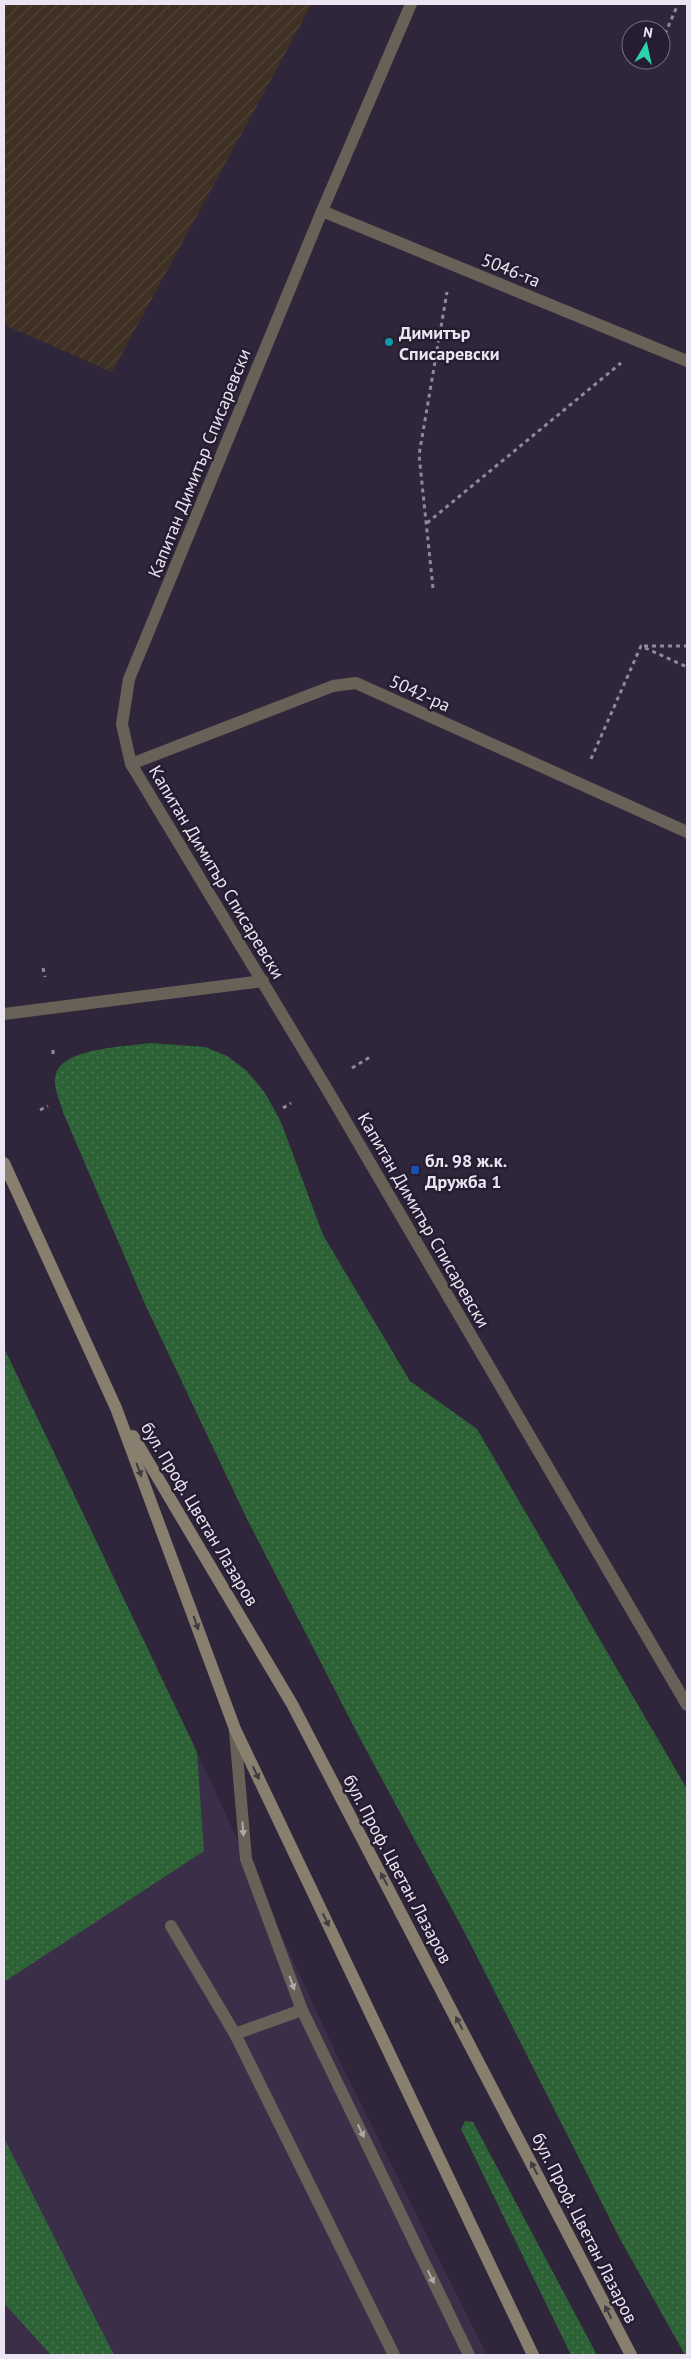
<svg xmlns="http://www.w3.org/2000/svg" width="691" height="2359" font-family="'PT Sans',sans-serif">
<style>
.built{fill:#3b2e49}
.industrial{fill:url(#industrial-furrows)}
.grass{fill:url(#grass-dots)}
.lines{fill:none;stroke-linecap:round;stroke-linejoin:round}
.path{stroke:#91899a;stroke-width:3;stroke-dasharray:4 4;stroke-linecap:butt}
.service{stroke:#676157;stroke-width:12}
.minor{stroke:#676157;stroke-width:12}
.tertiary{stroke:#676157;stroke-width:12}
.secondary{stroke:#887f6f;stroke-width:12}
.oneway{fill:#433a44}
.oneway2{fill:#b0a9ac}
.culture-dot{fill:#0f9aa8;stroke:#261d31;stroke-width:2}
.transit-dot{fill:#1a4fb4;stroke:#261d31;stroke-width:2}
.labels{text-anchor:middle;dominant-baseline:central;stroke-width:5;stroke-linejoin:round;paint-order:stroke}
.street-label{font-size:18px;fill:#ebe4f2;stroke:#261d31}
.poi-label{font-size:18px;font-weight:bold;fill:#ebe4f2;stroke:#261d31;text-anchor:start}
</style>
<defs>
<pattern id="industrial-furrows" width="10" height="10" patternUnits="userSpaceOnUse" patternTransform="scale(1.25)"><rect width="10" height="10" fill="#3e3023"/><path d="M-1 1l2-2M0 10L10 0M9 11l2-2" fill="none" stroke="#514439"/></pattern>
<pattern id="grass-dots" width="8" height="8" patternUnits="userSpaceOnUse" patternTransform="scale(1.25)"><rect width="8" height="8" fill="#2c6235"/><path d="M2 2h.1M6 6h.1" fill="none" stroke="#4b7853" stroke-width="1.8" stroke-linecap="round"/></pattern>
</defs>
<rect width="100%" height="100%" fill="#30263b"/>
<!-- built -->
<path class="built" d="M4,1348L197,1752L339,2060L487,2355H4Z"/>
<!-- industrial -->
<path class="industrial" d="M4,4H312L112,372L4,325Z"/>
<!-- grass -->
<g class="grass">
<path d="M150,1043L205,1047L227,1056L247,1071L265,1093L281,1122L323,1235L410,1381L477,1429L687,1789V2355H685L619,2237L467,1937L355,1729L246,1517L144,1302L63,1112C60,1101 52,1085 56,1074C64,1047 127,1047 150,1043Z"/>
<path d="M4,1348L197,1752L204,1851L4,1982Z"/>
<path d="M465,2121L473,2122L597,2355H571L461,2129Z"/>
<path d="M4,2138L114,2355H51L4,2303Z"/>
</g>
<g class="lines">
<!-- path -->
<g class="path">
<path d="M665,34L678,4"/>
<path d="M427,523L621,363"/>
<path d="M433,588L419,455L447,292"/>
<path d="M644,646H687"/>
<path d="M591,759L641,646L687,667"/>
<path d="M43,968L45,977"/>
<path d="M53,1050V1056"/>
<path d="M352,1068L370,1057"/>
<path d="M283,1108L291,1103"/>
<path d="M40,1110L48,1106"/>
</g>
<!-- service -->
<g class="service">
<path d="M235,1731L246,1859L302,2010L469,2355"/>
<path d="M171,1926L235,2034L394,2355"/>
<path d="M235,2034L302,2010"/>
</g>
<!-- minor -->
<g class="minor">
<path d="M322,211L687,361"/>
<path d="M131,764L333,686L356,683L687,832"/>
</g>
<!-- tertiary -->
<g class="tertiary">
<path d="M411,4L322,211L129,679L122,724L131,764L324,1084L687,1705"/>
<path d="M4,1014L263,981"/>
</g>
<!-- secondary -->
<g class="secondary">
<path d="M4,1163L116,1408L235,1729L533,2355"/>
<path d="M133,1436L292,1704L631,2355"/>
</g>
</g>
<!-- one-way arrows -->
<defs><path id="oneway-solid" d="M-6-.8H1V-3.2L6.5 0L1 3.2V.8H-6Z" transform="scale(1.25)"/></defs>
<g class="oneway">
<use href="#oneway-solid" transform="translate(139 1470) rotate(70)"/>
<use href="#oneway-solid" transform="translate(196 1623) rotate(70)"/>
<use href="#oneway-solid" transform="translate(256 1773) rotate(65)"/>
<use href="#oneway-solid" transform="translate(384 1879) rotate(-118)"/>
<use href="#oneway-solid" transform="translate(326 1920) rotate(65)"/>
<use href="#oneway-solid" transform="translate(459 2023) rotate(-118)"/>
<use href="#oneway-solid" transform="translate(534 2168) rotate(-117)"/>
<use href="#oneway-solid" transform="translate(608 2312) rotate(-117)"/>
</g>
<g class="oneway2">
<use href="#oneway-solid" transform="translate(243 1829) rotate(85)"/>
<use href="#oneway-solid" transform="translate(292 1983) rotate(70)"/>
<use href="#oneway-solid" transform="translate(361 2131) rotate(64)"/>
<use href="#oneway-solid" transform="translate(431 2277) rotate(64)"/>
</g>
<!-- markers -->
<circle class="culture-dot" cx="389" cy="342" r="5"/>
<rect class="transit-dot" x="410" y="1165" width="10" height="10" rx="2.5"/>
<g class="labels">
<!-- street labels -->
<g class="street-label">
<text transform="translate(511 270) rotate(22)">5046-та</text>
<text transform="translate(199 463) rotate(-68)">Капитан Димитър Списаревски</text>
<text transform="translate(420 693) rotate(24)">5042-ра</text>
<text transform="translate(217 872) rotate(59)">Капитан Димитър Списаревски</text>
<text transform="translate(424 1220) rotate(60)">Капитан Димитър Списаревски</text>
<text transform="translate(200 1514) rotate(59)">бул. Проф. Цветан Лазаров</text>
<text transform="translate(398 1869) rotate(62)">бул. Проф. Цветан Лазаров</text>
<text transform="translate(585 2228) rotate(63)">бул. Проф. Цветан Лазаров</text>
</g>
<!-- poi labels -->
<g class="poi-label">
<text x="399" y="332">Димитър<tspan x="399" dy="21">Списаревски</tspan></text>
<text x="425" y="1160">бл. 98 ж.к.<tspan x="425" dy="21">Дружба 1</tspan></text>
</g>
</g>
<!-- border -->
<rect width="691" height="2359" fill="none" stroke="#ebe4f2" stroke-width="10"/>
<!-- north arrow -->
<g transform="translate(646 45) rotate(9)"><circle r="24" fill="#261d31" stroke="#756d7e"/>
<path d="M0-4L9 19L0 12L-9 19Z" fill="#2bd5ac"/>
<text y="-8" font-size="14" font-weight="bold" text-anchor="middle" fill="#ebe4f2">N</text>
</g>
</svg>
